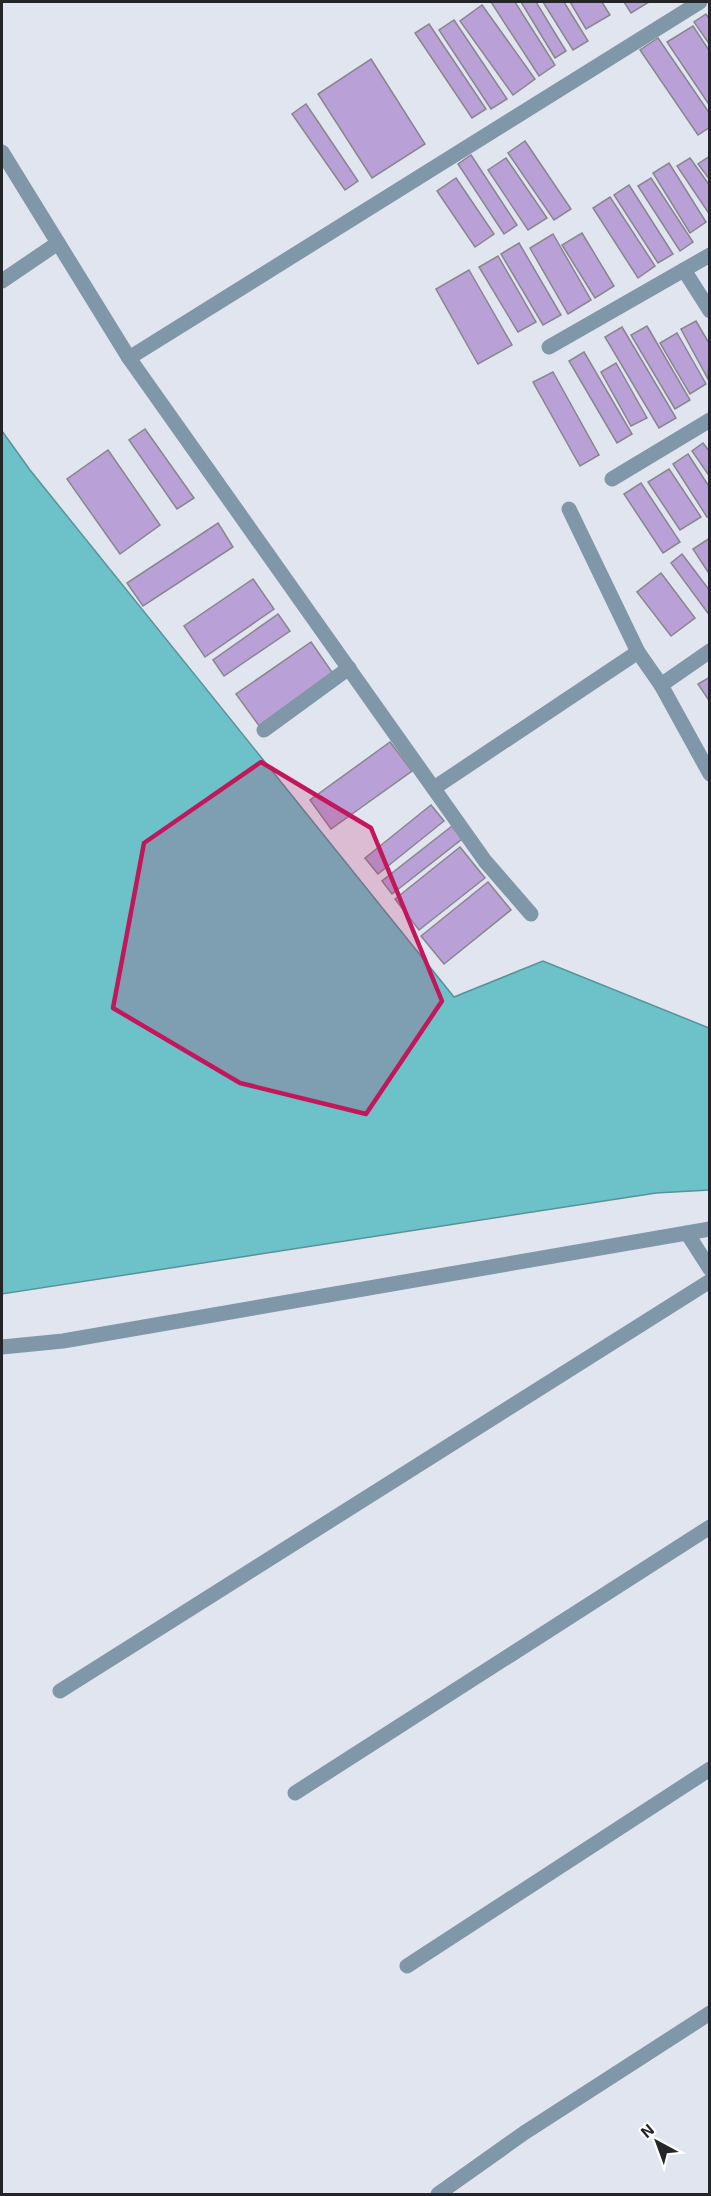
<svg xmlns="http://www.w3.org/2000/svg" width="711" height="2196" font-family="'Exo 2',sans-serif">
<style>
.water{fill:#6dc1c9;stroke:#579299;stroke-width:1.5}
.building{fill:#b9a1d8;stroke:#89858e;stroke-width:1.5}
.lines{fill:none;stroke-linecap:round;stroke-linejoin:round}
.street{stroke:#7f97a8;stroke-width:15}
.marked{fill:#c2185b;fill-opacity:0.2;stroke:#c2185b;stroke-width:4.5;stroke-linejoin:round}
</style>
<rect width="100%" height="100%" fill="#e1e5f0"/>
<!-- water -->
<path class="water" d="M2,431L30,470L454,997L543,961L709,1028V1190L656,1193L2,1294Z"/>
<!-- building -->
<g class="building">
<path d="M491,2H515L555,65L539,76Z"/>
<path d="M521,2H536L566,51L555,58Z"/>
<path d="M543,2H564L588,41L573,50Z"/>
<path d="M570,2H602L610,15L586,29Z"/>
<path d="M624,2H649L631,13Z"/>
<path d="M482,5L535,79L513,95L460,21Z"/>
<path d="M706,14L710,20V45L694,22Z"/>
<path d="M454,20L507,99L491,109L439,30Z"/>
<path d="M429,24L486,109L472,118L415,33Z"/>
<path d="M693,26L710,52V106L667,42Z"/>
<path d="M658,38L710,114V127L698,135L640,50Z"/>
<path d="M371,59L425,144L372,178L318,94Z"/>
<path d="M306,104L358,181L345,190L292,114Z"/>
<path d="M525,141L571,209L554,220L508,153Z"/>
<path d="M471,155L517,225L504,234L458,164Z"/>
<path d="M710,156V180L698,164Z"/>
<path d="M506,158L547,218L528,230L488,170Z"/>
<path d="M690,158L710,186V215L677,166Z"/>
<path d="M669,163L706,222L690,233L653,173Z"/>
<path d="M456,178L494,234L475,247L437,191Z"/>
<path d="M651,178L693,242L680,251L638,186Z"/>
<path d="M629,185L673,254L658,263L614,195Z"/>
<path d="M610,197L655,266L638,278L593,208Z"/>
<path d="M582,233L614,286L595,298L562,245Z"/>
<path d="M553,234L591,300L568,314L530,248Z"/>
<path d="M519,243L561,315L543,325L501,254Z"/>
<path d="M498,256L536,322L518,332L479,267Z"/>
<path d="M469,270L512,345L478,364L436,289Z"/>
<path d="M696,321L710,345L708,379L681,329Z"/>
<path d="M647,326L690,400L675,409L631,335Z"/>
<path d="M622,327L676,418L659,428L605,337Z"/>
<path d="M677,333L706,384L690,394L660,343Z"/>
<path d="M584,352L632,434L617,443L569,361Z"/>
<path d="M616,363L647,418L631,426L601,372Z"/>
<path d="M553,372L599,455L580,466L533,382Z"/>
<path d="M145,429L194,498L177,509L129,440Z"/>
<path d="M703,443L710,452V477L692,451Z"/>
<path d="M108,450L160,525L120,554L67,479Z"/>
<path d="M688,454L710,488V516L707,517L673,464Z"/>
<path d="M669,469L701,517L680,530L648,482Z"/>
<path d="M641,483L680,542L663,553L624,494Z"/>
<path d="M218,523L233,547L143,606L127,583Z"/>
<path d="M710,538V575L693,549Z"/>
<path d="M682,554L710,591V616L671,563Z"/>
<path d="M661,573L695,618L671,636L637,592Z"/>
<path d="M253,579L274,609L205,657L184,626Z"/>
<path d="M278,614L290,631L224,676L213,660Z"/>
<path d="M311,642L334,675L260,727L236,694Z"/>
<path d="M710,677V702L698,684Z"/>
<path d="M390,742L412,771L331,829L310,800Z"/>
<path d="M431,805L444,821L378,874L365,858Z"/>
<path d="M452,826L462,839L392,894L382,881Z"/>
<path d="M460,847L485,878L419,930L395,899Z"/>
<path d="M488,882L511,910L444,964L421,936Z"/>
</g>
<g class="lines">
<!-- street -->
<g class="street">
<path d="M2,152L129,358L485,861L531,914"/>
<path d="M684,270L710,311"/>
<path d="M2,281L58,243"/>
<path d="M549,347L710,255"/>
<path d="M129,358L700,2"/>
<path d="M612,479L710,420"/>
<path d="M569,509L638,652L661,685L710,774"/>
<path d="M661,685L710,651"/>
<path d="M264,730L349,668"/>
<path d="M434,788L638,652"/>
<path d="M687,1233L710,1269"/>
<path d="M2,1347L63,1341L710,1229"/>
<path d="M60,1691L710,1281"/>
<path d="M295,1793L710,1527"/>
<path d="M407,1966L710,1769"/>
<path d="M438,2194L524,2133L710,2013"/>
</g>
</g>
<!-- marked area -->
<path class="marked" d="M261,762L371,828L442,1001L366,1114L240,1083L113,1008L144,843Z"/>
<!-- border -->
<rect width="711" height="2196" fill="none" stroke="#242529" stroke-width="6"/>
<!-- north arrow -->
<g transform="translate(657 2142) rotate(319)" stroke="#ffffff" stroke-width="4.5" paint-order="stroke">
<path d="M0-4.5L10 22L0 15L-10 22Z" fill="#242529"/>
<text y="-9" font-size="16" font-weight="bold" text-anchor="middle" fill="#242529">N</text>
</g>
</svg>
